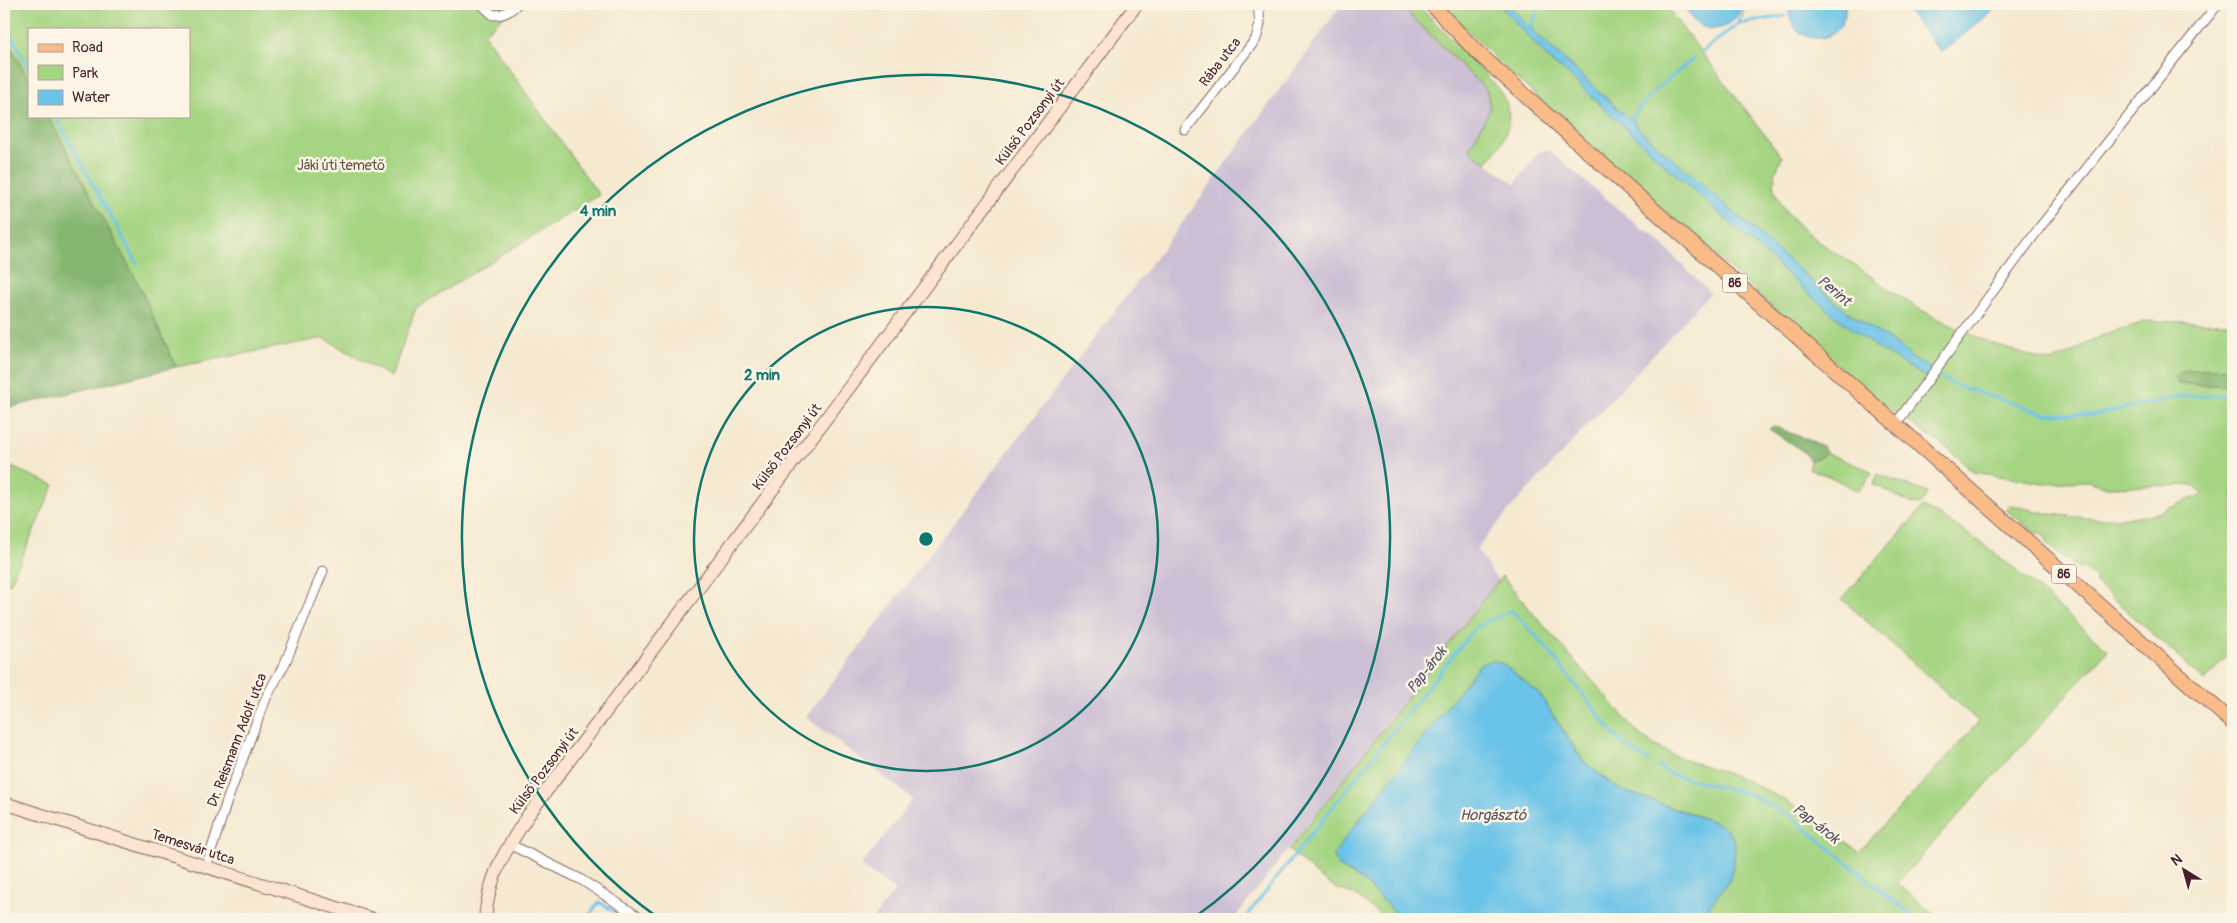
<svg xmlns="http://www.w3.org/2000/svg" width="2237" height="923" font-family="Pangolin,sans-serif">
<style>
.industrial{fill:#ccbfd4}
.green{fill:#a5d482;stroke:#787a56}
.forest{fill:#84b670;stroke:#676a4e}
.water{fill:#6bc3e8;stroke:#5a718a}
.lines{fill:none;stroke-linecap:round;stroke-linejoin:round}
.stream{stroke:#6bc3e8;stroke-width:3}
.street-casing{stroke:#866665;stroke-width:11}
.secondary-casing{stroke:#866665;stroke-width:14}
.primary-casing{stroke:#866665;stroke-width:16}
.street{stroke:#fff;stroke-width:9}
.secondary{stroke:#fde4d0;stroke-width:12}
.primary{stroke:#f9bc89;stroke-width:14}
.ring{fill:none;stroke:#0f766e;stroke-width:2.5}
.labels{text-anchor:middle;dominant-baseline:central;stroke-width:5;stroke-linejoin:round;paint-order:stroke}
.shield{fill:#fcf5e5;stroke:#7f5f63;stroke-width:1}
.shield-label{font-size:12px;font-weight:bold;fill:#4a1f2b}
.street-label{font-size:14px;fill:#4a1f2b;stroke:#fcf5e5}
.park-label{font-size:14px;fill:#655545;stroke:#fcf5e5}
.water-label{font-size:15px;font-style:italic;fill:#545064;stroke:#fcf5e5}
.centre{fill:#0f766e;stroke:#fcf5e5;stroke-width:2.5}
.ring-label{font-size:15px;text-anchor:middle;font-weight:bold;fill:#0f766e;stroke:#fcf5e5;stroke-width:5;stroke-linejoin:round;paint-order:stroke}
</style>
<rect width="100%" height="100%" fill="#fcf5e5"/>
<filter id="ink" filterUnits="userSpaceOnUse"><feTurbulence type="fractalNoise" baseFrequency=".02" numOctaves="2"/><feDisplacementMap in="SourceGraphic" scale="10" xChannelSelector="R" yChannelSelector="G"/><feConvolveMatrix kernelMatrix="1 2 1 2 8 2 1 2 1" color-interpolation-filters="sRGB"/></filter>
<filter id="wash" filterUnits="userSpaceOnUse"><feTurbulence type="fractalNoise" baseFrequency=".0096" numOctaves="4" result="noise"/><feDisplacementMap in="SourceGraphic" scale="20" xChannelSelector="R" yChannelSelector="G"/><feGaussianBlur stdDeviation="1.12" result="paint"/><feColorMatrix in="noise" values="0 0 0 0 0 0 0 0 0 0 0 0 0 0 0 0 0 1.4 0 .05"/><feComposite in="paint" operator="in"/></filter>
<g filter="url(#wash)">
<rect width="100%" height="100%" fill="#f5e9d0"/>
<!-- industrial -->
<path class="industrial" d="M1342,4H1399L1485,88L1489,96L1490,109L1469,150L1515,184L1538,152L1546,150L1551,152L1643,230L1653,235L1710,293L1512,507L1476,549L1498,581L1234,919H873L895,891L861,866L913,799L806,717L1191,211Z"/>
<!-- green -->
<g class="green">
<path d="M4,4H517L484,34L599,195L416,308L391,377L324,338L176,367L139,285L48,116H189V29H29V80L4,34Z"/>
<path d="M1399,4H1417C1435,22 1453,41 1471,59C1508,97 1526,115 1487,163L1469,150L1490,109L1487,91Z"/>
<path d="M1441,4H1664L1782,157C1776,170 1771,182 1777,196C1791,227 1828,248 1856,266C1879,281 1901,299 1925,312C1964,333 2009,352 2052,362L2105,334L2148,321L2233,323V368L2187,370L2178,384L2233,386V648L2205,681L2095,582L2097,579L2082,567L2078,569L2047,544V539L2039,533H2035L2006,510L2010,505L2050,514L2095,519L2150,516L2203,494L2194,485L2107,487L2088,481L2044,483L1973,472L1949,449L1880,403L1508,71Z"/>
<path d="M1826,453L1871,471V475L1858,491L1829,476L1809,469L1810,460L1821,457Z"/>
<path d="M4,464L54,485L10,584L4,582Z"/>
<path d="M1878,474L1928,493L1920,505L1913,504L1873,484Z"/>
<path d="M1923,507C1992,542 2049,600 2108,650L1897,883L1939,919H1699L1729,881L1715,822L1618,789L1583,761L1540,695L1338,866L1362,880L1402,919H1386L1353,894L1337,889L1318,876L1289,850L1502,576C1535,617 1570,655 1604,694C1618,709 1629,726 1645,739C1675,761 1714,766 1747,781C1787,799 1825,825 1859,852L1979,722L1842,599Z"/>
</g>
<!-- forest -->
<g class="forest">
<path d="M4,34L29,80V116H48L139,285L176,367L4,409Z"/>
<path d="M2233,368V386L2178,384L2175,375L2187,370Z"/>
<path d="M1773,426L1823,446L1826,453L1821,457L1810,460L1804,452L1769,429Z"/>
</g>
<!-- water -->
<g class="water">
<path d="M1499,4H1508L1529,27L1532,23L1533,31L1627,117L1633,116V120L1639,129L1844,309L1908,353L1910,357L1938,373L1932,381L1874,346L1825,308L1664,164L1562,69L1553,64Z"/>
<path d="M1685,4H1742C1734,37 1693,37 1685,4Z"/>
<path d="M1789,4H1845C1850,49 1785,50 1789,4Z"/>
<path d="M1902,4H1997L1999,6L1941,53Z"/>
<path d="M1493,660L1505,665L1540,695L1583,761L1618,789L1715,822L1728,830L1735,842L1734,862L1729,881L1699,919H1402L1362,880L1338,866L1334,856L1343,841L1480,664Z"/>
</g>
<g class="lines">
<!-- stream -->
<g class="stream">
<path d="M4,22L29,68"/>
<path d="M1738,24L1746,4"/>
<path d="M1531,26L1540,4"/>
<path d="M1702,52L1738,24L1785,16"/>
<path d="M55,116L137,263"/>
<path d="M1630,119L1655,90L1693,59"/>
<path d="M1934,375L1958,386L2046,414L2093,415L2184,396L2233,395"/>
<path d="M1658,766L1670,774L1751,795L1789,815L1916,919"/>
<path d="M587,919L599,902L627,919"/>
<path d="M1244,919L1475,628L1511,610L1540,640L1621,743L1648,761"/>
</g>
</g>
</g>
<g filter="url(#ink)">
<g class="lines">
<!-- street casing -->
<g class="street-casing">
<g id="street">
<path d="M481,4L493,15C504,15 509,12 517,4"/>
<path d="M1185,130L1256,39L1260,24L1258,4"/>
<path d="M1895,425L2040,227L2218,4"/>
<path d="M509,844L580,879L642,919"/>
<path d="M206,867L227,801L250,739L266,698L285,663L323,571"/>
</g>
</g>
<!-- secondary casing -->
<g class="secondary-casing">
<g id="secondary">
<path d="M4,803L372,919"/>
<path d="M485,919C489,874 505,851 529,814L1137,4"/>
</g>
</g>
<!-- primary casing -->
<g class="primary-casing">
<path id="primary" d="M1431,4L1478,53L1576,141L2233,723"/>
</g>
<!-- street -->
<use href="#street" class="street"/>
<!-- secondary -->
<use href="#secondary" class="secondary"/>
<!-- primary -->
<use href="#primary" class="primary"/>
</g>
</g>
<!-- distance rings -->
<g class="ring">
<circle cx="926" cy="539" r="232"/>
<path d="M660 919A464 464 0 1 1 1192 919"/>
</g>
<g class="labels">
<!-- shield labels -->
<g class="shield">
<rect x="1722.5" y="273.5" width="25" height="19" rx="4"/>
<rect x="2051.5" y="564.5" width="25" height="19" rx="4"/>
</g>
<g class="shield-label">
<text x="1735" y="283">86</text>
<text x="2064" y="574">86</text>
</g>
<!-- street labels -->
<g class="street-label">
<text transform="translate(1220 62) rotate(-52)">Rába utca</text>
<text transform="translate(1030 122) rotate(-53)">Külső Pozsonyi út</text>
<text transform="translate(787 447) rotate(-53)">Külső Pozsonyi út</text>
<text transform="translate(237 740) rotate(-69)">Dr. Reismann Adolf utca</text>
<text transform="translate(544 771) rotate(-53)">Külső Pozsonyi út</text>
<text transform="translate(193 847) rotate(18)">Temesvár utca</text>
</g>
<!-- park labels -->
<g class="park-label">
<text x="341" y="165">Jáki úti temető</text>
</g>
<!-- water labels -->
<g class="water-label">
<text transform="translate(1834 291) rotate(40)">Perint</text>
<text transform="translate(1427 670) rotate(-52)">Pap-árok</text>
<text x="1493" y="815">Horgásztó</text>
<text transform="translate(1816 824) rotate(38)">Pap-árok</text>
</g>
</g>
<circle cx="926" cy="539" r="8" class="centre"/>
<g class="ring-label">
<text x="598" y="216">4 min</text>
<text x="762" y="380">2 min</text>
</g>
<!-- margin -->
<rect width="2237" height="923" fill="none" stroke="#fcf5e5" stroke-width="20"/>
<!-- legend -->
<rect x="28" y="28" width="162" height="90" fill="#fcf5e5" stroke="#b59f9b"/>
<rect x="38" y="44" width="25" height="8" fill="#f9bc89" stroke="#b59f9b"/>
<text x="72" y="52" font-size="15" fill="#4a1f2b">Road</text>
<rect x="38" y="65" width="25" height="15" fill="#a5d482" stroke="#b59f9b"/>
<text x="72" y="78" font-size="15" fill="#4a1f2b">Park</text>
<rect x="38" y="90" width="25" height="15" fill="#6bc3e8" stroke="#b59f9b"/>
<text x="72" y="102" font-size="15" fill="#4a1f2b">Water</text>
<!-- north arrow -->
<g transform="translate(2184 870) rotate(323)" stroke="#fcf5e5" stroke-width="4" paint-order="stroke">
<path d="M0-4L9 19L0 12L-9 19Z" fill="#4a1f2b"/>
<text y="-8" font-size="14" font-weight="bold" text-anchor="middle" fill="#4a1f2b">N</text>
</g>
</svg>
